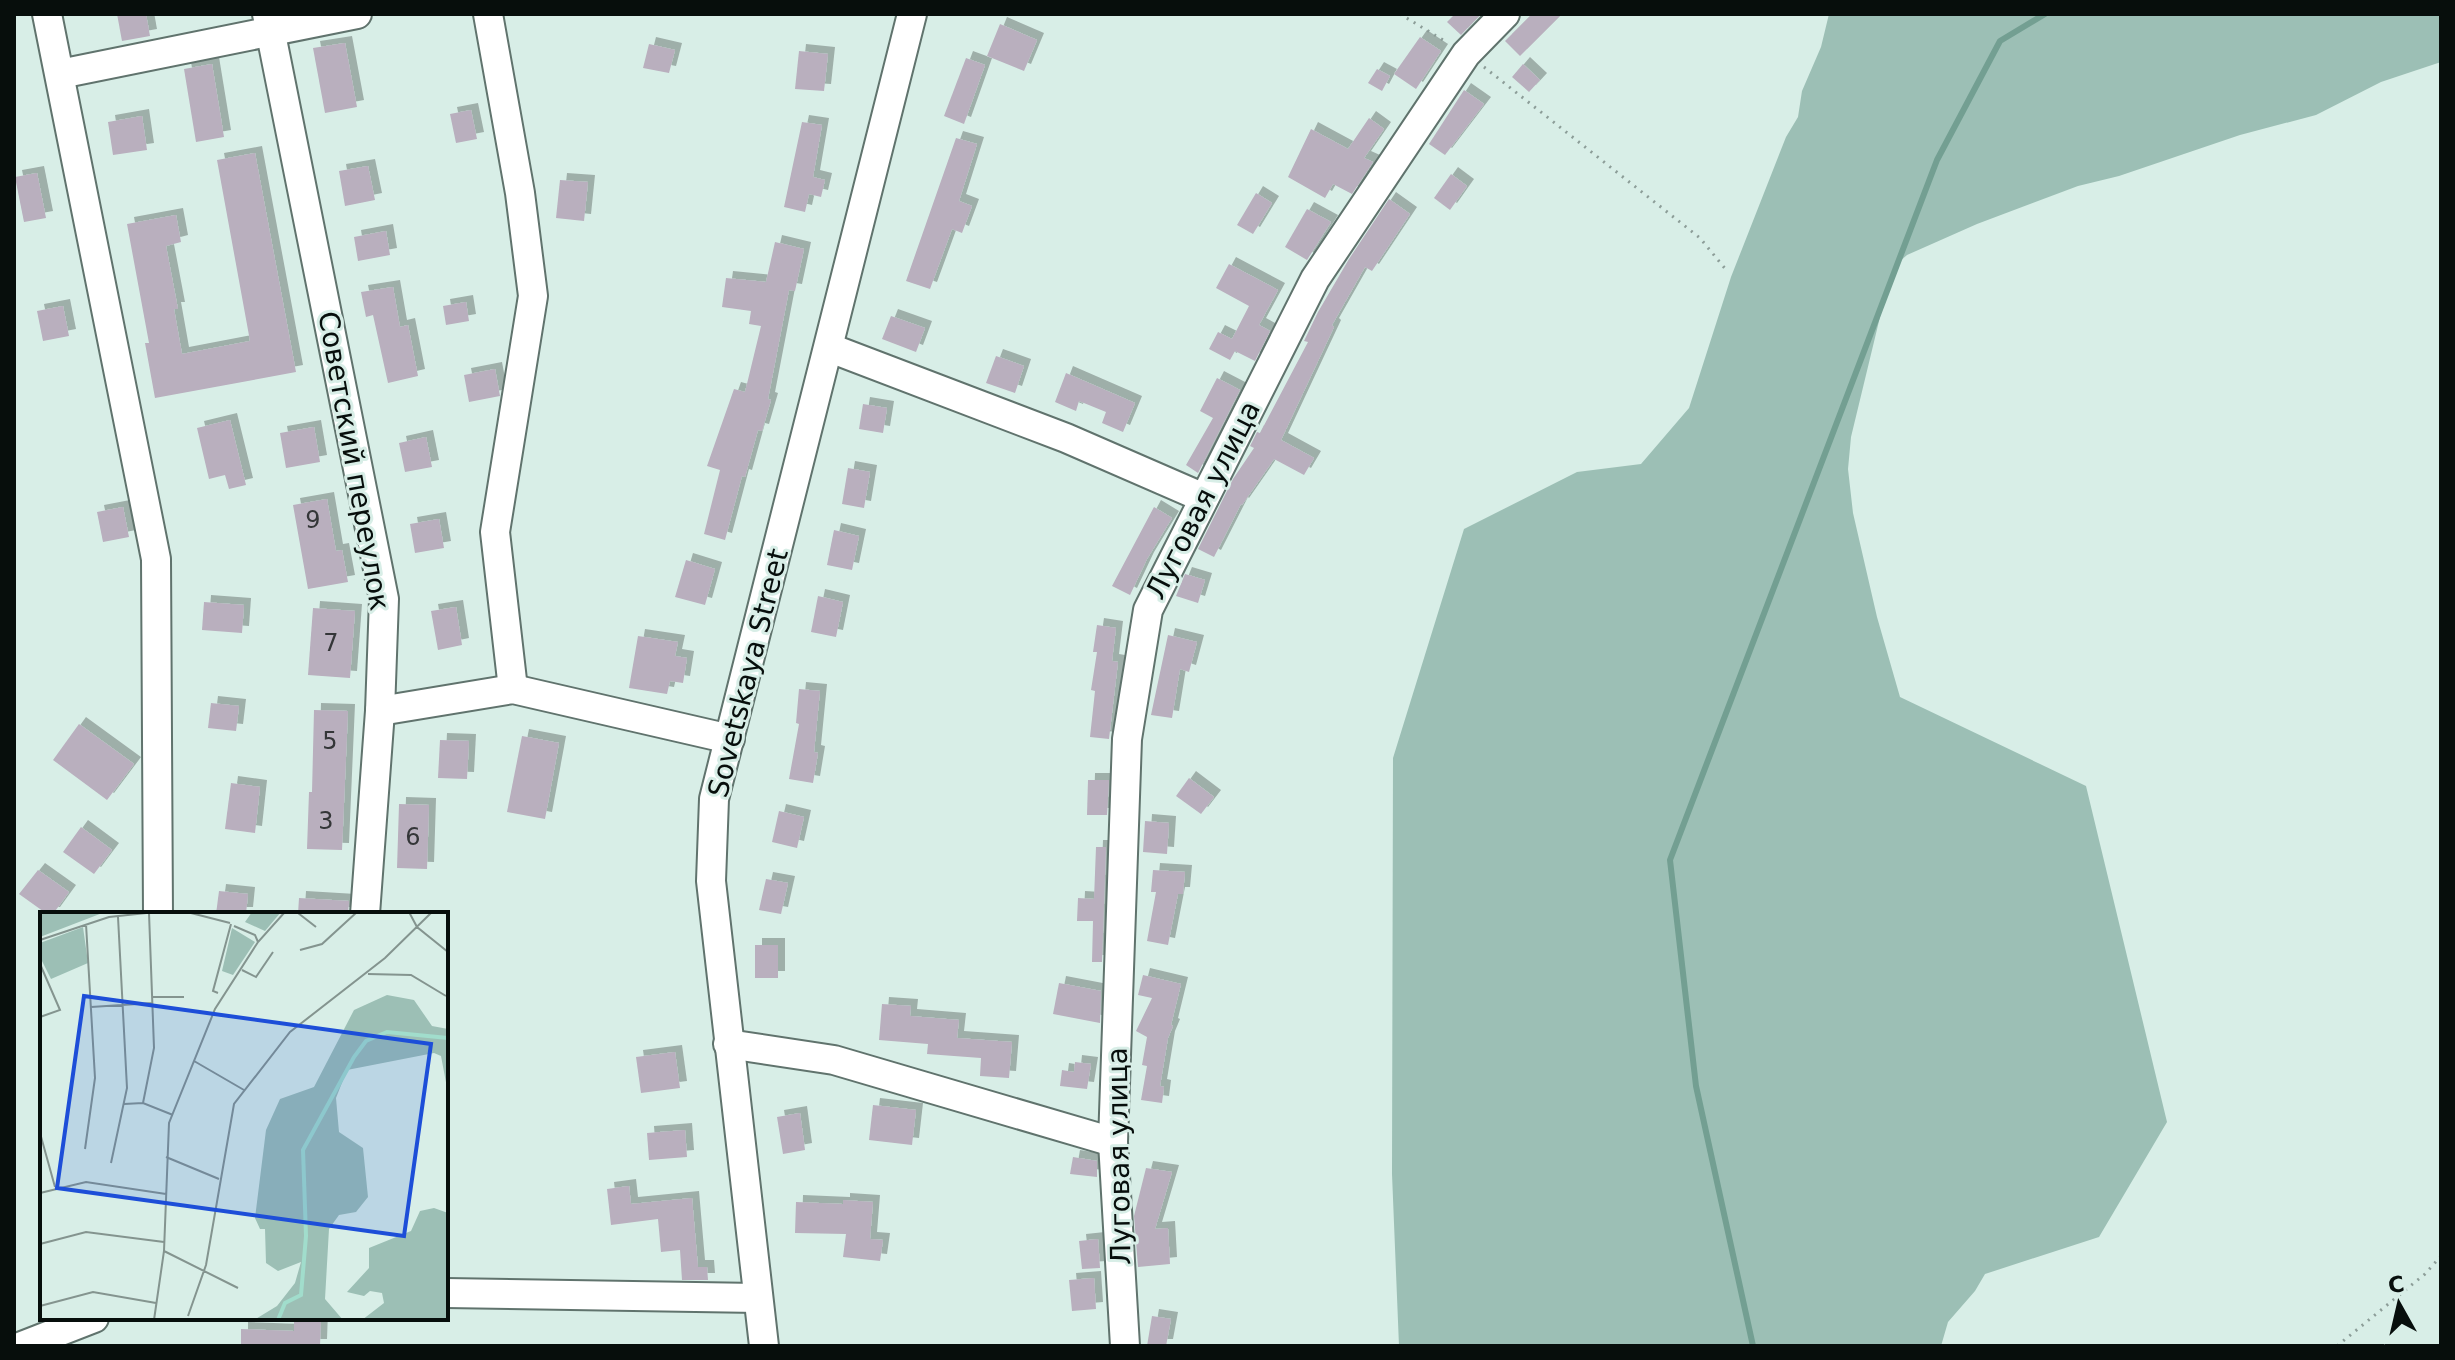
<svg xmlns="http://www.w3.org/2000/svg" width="2455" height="1360" font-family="'DejaVu Sans',sans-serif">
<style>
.green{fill:#9cbfb5}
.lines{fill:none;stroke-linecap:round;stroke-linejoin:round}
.stream{stroke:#739f92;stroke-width:6}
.building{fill:#b9afbe;filter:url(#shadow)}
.minor-casing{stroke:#60736d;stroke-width:32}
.path{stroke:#8c9d98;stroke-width:3;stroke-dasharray:2 6;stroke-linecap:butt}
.minor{stroke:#fff;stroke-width:28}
.labels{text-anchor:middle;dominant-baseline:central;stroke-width:6;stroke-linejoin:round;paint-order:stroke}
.number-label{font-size:24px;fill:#343638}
.street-label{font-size:28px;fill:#070e0c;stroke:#d8eee7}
.inset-river{fill:none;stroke:#a1ddcc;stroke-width:4}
.inset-road{fill:none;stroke:#84948f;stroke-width:2}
.view{fill:#1d4ed8;fill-opacity:0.15;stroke:#1d4ed8;stroke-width:4}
.inset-edge{fill:none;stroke:#070e0c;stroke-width:4}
</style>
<defs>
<filter id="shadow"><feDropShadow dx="7" dy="-7" stdDeviation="0" flood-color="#0004"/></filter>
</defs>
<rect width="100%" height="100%" fill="#d8eee7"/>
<!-- green -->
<path class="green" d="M1829,14H2441V62L2381,82L2316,115L2240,135L2119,176L2078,186L1977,224L1907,255L1899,262L1887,288L1851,437L1848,469L1853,513L1877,617L1900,697L2086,786L2167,1122L2099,1237L1985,1274L1975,1291L1948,1322L1941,1346H1399L1392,1174L1393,758L1464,529L1577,472L1641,464L1689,408L1731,277L1786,137L1798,117L1802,91L1821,47Z"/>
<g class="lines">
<!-- stream -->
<path class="stream" d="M1753,1346L1696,1086L1670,860L1937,160L2000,41L2045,14"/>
</g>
<!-- building -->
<g class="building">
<path d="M117,14H146L150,36L122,41Z"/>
<path d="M1455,14H1481L1461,35L1447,22Z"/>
<path d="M1532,14H1562L1520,56L1505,41Z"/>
<path d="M1000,24L1037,40L1024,71L987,56Z"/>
<path d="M1420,37L1441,51L1416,89L1394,74Z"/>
<path d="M345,43L357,107L325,113L313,48Z"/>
<path d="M649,44L675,50L669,73L643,68Z"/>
<path d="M799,51L828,54L824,91L795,89Z"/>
<path d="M966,58L985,65L964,124L944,116Z"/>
<path d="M212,64L224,137L196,142L184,69Z"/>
<path d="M1523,64L1540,80L1529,92L1512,77Z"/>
<path d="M1377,69L1390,76L1382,91L1368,83Z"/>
<path d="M1464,90L1484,104L1445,155L1429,144Z"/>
<path d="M471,110L477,139L456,143L450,114Z"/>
<path d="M142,116L147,150L113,155L108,122Z"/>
<path d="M1369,118L1384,129L1364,158L1373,162L1352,194L1333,184L1325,198L1288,177L1311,129L1348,149Z"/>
<path d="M802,122L822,125L813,177L825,180L821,197L809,194L805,212L784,207Z"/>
<path d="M956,138L977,144L959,201L972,206L962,233L952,229L930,289L906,281Z"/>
<path d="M255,153L296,372L155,398L145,343H149L127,224L176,215L181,242L166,246L178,309H174L182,354L250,341L217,160Z"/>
<path d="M368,166L375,200L345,206L339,171Z"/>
<path d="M37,173L46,218L24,222L15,177Z"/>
<path d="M1451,174L1467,186L1450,210L1434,198Z"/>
<path d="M560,180L588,182L584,221L556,218Z"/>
<path d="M1256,193L1272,203L1253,234L1237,225Z"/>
<path d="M1389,199L1410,214L1372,271L1365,267L1332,325L1334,327L1281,440L1314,458L1304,475L1274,459L1242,505L1241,504L1214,557L1198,549L1233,479L1254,448L1250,446L1257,432L1260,433L1308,342L1304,341L1318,312L1349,259Z"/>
<path d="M1307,209L1331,222L1307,260L1285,247Z"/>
<path d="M386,231L390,255L358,261L354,237Z"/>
<path d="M775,242L804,249L795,291L789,290L768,399L771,400L762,431L758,430L745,477L742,476L725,540L704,534L720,470L707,466L734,389L745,392L761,326L749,324L751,311L722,307L726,278L766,282Z"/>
<path d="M1229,264L1278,290L1259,325L1270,331L1255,361L1235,351L1230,360L1209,349L1218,332L1232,339L1249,306L1216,288Z"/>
<path d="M393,287L400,327L408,325L418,376L388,383L373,315L366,317L361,292Z"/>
<path d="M466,302L469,321L446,325L443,306Z"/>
<path d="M63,306L69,336L43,341L37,311Z"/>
<path d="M891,316L925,328L916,352L882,339Z"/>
<path d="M996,356L1024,366L1015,393L986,383Z"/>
<path d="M495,369L500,396L469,402L464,375Z"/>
<path d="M1066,373L1135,403L1123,432L1102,423L1106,412L1079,401L1076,411L1055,402Z"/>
<path d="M1217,378L1240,390L1198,473L1186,465L1213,418L1200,411Z"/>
<path d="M863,404L887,408L883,433L859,429Z"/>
<path d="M230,420L246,485L229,489L225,475L209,479L197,428Z"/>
<path d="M314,427L320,462L286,468L280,433Z"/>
<path d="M426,437L432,467L405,472L399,443Z"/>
<path d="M848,468L870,472L864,508L842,504Z"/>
<path d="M327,499L336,551L342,550L348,582L308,589L293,505Z"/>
<path d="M123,507L129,537L103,542L97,512Z"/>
<path d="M1154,507L1172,518L1147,559L1130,595L1112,586Z"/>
<path d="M439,519L444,548L415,553L410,524Z"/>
<path d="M834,530L859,536L852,570L827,565Z"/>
<path d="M686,560L715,569L705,605L675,597Z"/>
<path d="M1185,574L1205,580L1198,603L1176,596Z"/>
<path d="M818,596L843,602L836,637L811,632Z"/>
<path d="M204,602L244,605L242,633L202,630Z"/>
<path d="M456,607L462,645L438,650L431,611Z"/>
<path d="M313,608L355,611L350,678L308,675Z"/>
<path d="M1097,625L1116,628L1112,661L1118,662L1109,739L1090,737L1095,691L1091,690L1097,652H1093Z"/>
<path d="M1168,635L1197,642L1189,672L1180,669L1172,718L1151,715Z"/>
<path d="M638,636L678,642L675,656L687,658L683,683L670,681L667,694L629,688Z"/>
<path d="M799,689L820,691L814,752L818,753L813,783L789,779L799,724L796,723Z"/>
<path d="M211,703L239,706L236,731L208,728Z"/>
<path d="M314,710L348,711L342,850L307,849L309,792H312Z"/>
<path d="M79,724L134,764L107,800L53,760Z"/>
<path d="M522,736L559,743L545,819L507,812Z"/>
<path d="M440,740L469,741L467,779L438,778Z"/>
<path d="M1189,778L1214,797L1201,814L1176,796Z"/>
<path d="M1088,780H1109L1107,815H1087Z"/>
<path d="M231,783L260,787L255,833L225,829Z"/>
<path d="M399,804L429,805L427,869L397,868Z"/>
<path d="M779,811L804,817L797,848L772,842Z"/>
<path d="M1145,821L1169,823L1167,854L1143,852Z"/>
<path d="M81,827L112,850L94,874L63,852Z"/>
<path d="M1096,847H1106L1102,962H1092L1093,921H1077L1078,898L1094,899Z"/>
<path d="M38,870L69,892L53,914H47L19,894Z"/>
<path d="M1153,870L1185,872L1183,894H1178L1168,945L1147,941L1156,892H1151Z"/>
<path d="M766,879L788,883L781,914L759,910Z"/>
<path d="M219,891L248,894L246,914H216Z"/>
<path d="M299,898L349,901L348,914H298Z"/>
<rect x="755" y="945" width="23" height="33"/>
<path d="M1143,975L1181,984L1171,1025L1173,1026L1168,1038L1160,1086L1164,1087L1162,1103L1141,1100L1147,1066L1142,1065L1147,1037L1136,1031L1152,998L1138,995Z"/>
<path d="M1059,983L1101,991L1100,1023L1053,1014Z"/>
<path d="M882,1004L911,1006L910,1016L959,1020L957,1038L1012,1042L1009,1078L980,1076L981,1058L927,1054L928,1044L879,1040Z"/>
<path d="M675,1052L680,1088L641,1093L636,1057Z"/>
<path d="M1075,1062L1091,1064L1087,1089L1060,1086L1062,1070L1074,1072Z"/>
<path d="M873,1105L916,1110L912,1145L869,1140Z"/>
<path d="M800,1113L805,1150L783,1154L777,1117Z"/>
<path d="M685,1130L687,1157L649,1160L647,1133Z"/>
<path d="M1073,1157L1097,1161V1177L1070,1174Z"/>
<path d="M1146,1168L1172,1172L1155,1229L1168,1228L1170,1264L1138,1267L1134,1216Z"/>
<path d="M629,1186L631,1204L692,1198L698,1267H707L708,1280H682L680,1250L661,1252L658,1219L611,1225L607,1189Z"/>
<path d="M843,1200L873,1202L870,1239L883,1240L880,1261L843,1257L846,1234L795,1233L796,1202L843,1204Z"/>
<path d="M1098,1239L1100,1268L1082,1269L1079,1241Z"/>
<path d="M1094,1278L1096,1309L1072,1311L1069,1280Z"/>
<path d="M1152,1316L1171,1319L1166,1346H1147Z"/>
<path d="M294,1318H321L320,1346H241V1329L294,1331Z"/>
</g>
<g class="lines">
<!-- minor casing -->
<g class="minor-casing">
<g id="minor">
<path d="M47,14L156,559L158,914"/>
<path d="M267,14L384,599L380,711L365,914"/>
<path d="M488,14L520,193L533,296L495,532L513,689"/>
<path d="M60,74L357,14"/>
<path d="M830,348L1066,438L1204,498"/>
<path d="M380,711L513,689L730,739"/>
<path d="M728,1044L834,1060L1113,1142"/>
<path d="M446,1293L758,1298"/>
<path d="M22,1346L94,1318"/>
<path d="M764,1346L711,881L714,799L912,14"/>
<path d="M1125,1346L1113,1142L1127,739L1148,610L1315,279L1466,54L1505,14"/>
</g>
</g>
<!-- path -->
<g class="path">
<path d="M1400,14L1448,43"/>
<path d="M1484,67L1700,238L1727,271"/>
<path d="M2337,1346L2425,1274L2441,1256"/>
</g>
<!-- minor -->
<use href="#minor" class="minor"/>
</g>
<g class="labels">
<!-- number labels -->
<g class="number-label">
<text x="313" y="520">9</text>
<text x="331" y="643">7</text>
<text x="330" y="741">5</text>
<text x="326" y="821">3</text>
<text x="413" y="837">6</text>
</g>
<!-- street labels -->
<g class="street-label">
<text transform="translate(354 461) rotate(80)">Советский переулок</text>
<text transform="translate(1203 500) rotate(-63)">Луговая улица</text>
<text transform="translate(748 673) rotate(-76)">Sovetskaya Street</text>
<text transform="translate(1119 1156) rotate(-91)">Луговая улица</text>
</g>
</g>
<!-- overview -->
<g transform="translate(40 912)">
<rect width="408" height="408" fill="#d8eee7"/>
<path d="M0,0H65L0,25ZM212,0H241L225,19L205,10ZM43,15L48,51L11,67L0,45V31ZM192,16L215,30L193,63L182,59ZM347,83L374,88L392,114L408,117V181L401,144L394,141L307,158L296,186L299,220L323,236L328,285L316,300L299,303L289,317L285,387L303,408H214L237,394L255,371L261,350L238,359L226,351L225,317H220L215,306L226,218L240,187L274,175L314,98ZM394,296L408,301V408H322L344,391L342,381L330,379L324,384L307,380L329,356V336L371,319L380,299Z" fill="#9cbfb5"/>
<path class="inset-river" d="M238,408L245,391L261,383L266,324L263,238L314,145L326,129L347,120L408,126"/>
<path class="inset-road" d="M147,0L190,11M369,0L377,15L408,40M194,14L215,23L218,30M0,28L69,5L116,0M260,38L282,32L317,0M0,52L20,98L0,105M202,58L216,65L233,40M328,62L371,63L406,84M178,81L173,79L191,12M112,85H144M51,95L113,91M154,149L204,178M103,191L114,136L109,1M84,192L103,191L133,203M0,221L15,275M45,237L55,166L46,12M126,245L179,267M71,251L87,176L78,5M0,281L46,270L126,282M0,332L46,320L124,330M124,339L198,376M0,394L53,380L116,391M148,404L166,353L194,192L250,120L345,46L392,0M114,408L124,339L129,211L175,97L218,30L244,1H258L276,15"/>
<path class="view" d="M44,84L391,132L364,324L17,276Z"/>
<rect width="408" height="408" class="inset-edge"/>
</g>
<!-- border -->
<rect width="2455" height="1360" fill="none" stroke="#070e0c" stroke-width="32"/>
<!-- north arrow -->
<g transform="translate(2399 1304) rotate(352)" stroke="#d8eee7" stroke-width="6" paint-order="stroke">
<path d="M0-6L14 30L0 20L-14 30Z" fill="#070e0c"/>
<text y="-12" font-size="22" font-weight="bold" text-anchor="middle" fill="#070e0c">С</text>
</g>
</svg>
